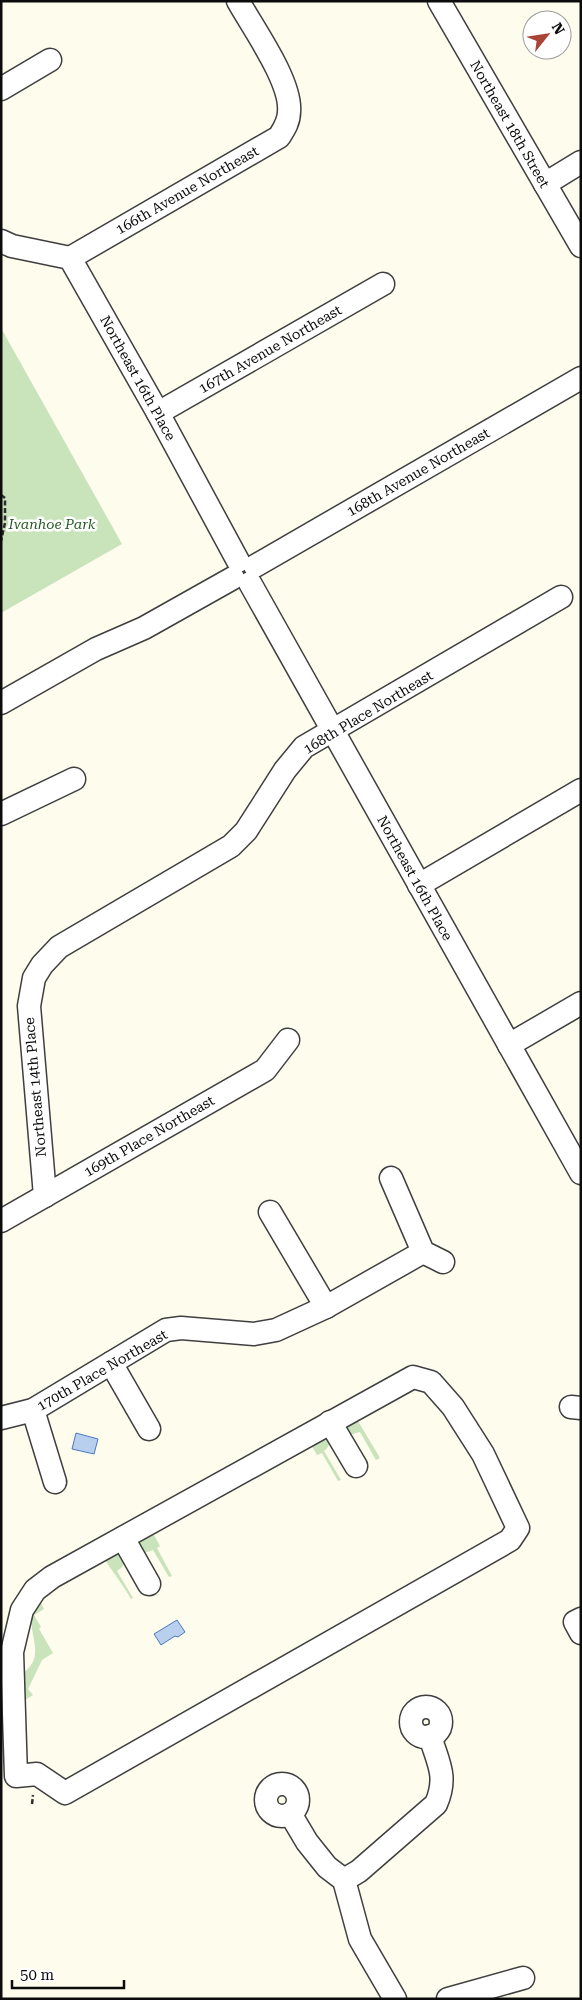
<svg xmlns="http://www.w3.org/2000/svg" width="582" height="2000" font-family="'Roboto Serif',serif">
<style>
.green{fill:#c9e3bb}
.water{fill:#b8d0ee;stroke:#487abc}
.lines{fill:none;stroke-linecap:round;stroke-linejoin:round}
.minor-casing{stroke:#3f3f3f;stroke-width:25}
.path{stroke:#2e2e2e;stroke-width:2.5;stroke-dasharray:5 2.5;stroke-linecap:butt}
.minor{stroke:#fff;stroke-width:22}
.labels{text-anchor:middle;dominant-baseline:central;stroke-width:5;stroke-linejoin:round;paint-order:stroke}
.street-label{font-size:14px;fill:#0c0c0c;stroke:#fff}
.park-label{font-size:14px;font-style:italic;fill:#275b25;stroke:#fff}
</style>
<rect width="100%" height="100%" fill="#fdfced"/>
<!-- green -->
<g class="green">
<path d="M1,328L122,544L1,613Z"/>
<path d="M355,1416L380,1458L376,1460L360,1432L349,1435L344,1422Z"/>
<path d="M324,1432C329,1441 332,1445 324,1451L341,1480L338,1481L322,1453L317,1455L310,1443Z"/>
<path d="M153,1533L160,1546L157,1548L172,1576L169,1577L153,1550L144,1553L139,1550L137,1540Z"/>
<path d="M118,1553L125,1561L122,1567L117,1571L133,1598L131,1599C122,1583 113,1573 104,1558Z"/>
<path d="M38,1598L44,1609L34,1615L41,1627L39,1629L53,1653L42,1660L28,1689L33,1695L25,1700L22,1699L20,1675C44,1660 33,1644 31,1621C31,1614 36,1605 38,1598Z"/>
</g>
<!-- water -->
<g class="water">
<path d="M76,1433L98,1439L94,1454L72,1449Z"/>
<path d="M177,1620L185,1632L178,1637L175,1636L161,1645L154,1634Z"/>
</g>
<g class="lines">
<!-- minor casing -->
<g class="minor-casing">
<g id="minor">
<path d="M439,1L581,246"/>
<path d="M1,89L50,60"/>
<path d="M545,184L581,162"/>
<path d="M1,241L12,246L70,258L158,413L238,561"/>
<path d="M70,258L279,137C284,129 289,122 289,112C292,82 253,28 238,1"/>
<path d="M158,413L383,284"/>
<path d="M255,566L581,378"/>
<path d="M250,583L581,1173"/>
<path d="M1,703L96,649L144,628L233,578"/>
<path d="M1,814L74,779"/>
<path d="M419,885L581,790"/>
<path d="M509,1045L581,1003"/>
<path d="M391,1178L423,1252L443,1262"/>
<path d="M45,1196L29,1006L34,978L42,965L59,947L231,846L246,831L285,770L304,747L561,597"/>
<path d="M270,1212L326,1307"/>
<path d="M1,1221L265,1070L288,1040"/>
<path d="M111,1363L149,1429"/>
<path d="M413,1377L431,1382L453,1407L483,1454L518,1528L510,1540L65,1793L37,1774L16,1776L12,1652L22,1610L35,1590L52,1577Z"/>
<path d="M571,1407L581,1408"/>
<path d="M33,1410L55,1482"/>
<path d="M1,1418L33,1410L166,1330L181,1328L254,1334L276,1330L326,1307L423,1252"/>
<path d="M330,1422L356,1466"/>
<path d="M123,1538L149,1584"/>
<path d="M581,1619L575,1622L581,1633"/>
<circle cx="426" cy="1722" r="15"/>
<circle cx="282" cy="1800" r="16"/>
<path d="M291,1815L307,1842L327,1867L344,1880L360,1939L395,1999"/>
<path d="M344,1880L359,1871L436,1804C448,1776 438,1763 430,1736"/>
<path d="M448,1999L523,1978"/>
</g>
</g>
<!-- path -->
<g class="path">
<path d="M1,495L5,498V523L1,541"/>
<path d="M32,1804L33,1795"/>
</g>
<!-- minor -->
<use href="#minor" class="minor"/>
</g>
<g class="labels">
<!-- street labels -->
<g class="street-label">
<text transform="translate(510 124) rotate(60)">Northeast 18th Street</text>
<text transform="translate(187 190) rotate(-30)">166th Avenue Northeast</text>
<text transform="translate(270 349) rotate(-30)">167th Avenue Northeast</text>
<text transform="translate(138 378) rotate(61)">Northeast 16th Place</text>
<text transform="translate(418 472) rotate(-30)">168th Avenue Northeast</text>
<text transform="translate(368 712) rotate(-31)">168th Place Northeast</text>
<text transform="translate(415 878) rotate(61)">Northeast 16th Place</text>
<text transform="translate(35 1087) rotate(-95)">Northeast 14th Place</text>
<text transform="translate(149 1136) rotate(-30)">169th Place Northeast</text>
<text transform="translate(102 1370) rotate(-30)">170th Place Northeast</text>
</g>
<!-- park labels -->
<g class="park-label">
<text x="52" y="524">Ivanhoe Park</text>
</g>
</g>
<!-- border -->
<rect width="582" height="2000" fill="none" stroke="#0c0c0c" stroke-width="5"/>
<!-- north arrow -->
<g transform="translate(547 35) rotate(60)"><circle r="24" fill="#ffffff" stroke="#9e9e9e"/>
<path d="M0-4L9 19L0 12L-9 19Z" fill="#aa4436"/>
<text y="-8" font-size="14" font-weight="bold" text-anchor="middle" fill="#0c0c0c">N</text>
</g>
<!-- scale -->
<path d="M12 1980v8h112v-8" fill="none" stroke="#0c0c0c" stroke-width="2.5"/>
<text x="20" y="1980" font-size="15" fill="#0c0c0c" stroke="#ffffff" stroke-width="4" paint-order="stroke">50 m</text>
</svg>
